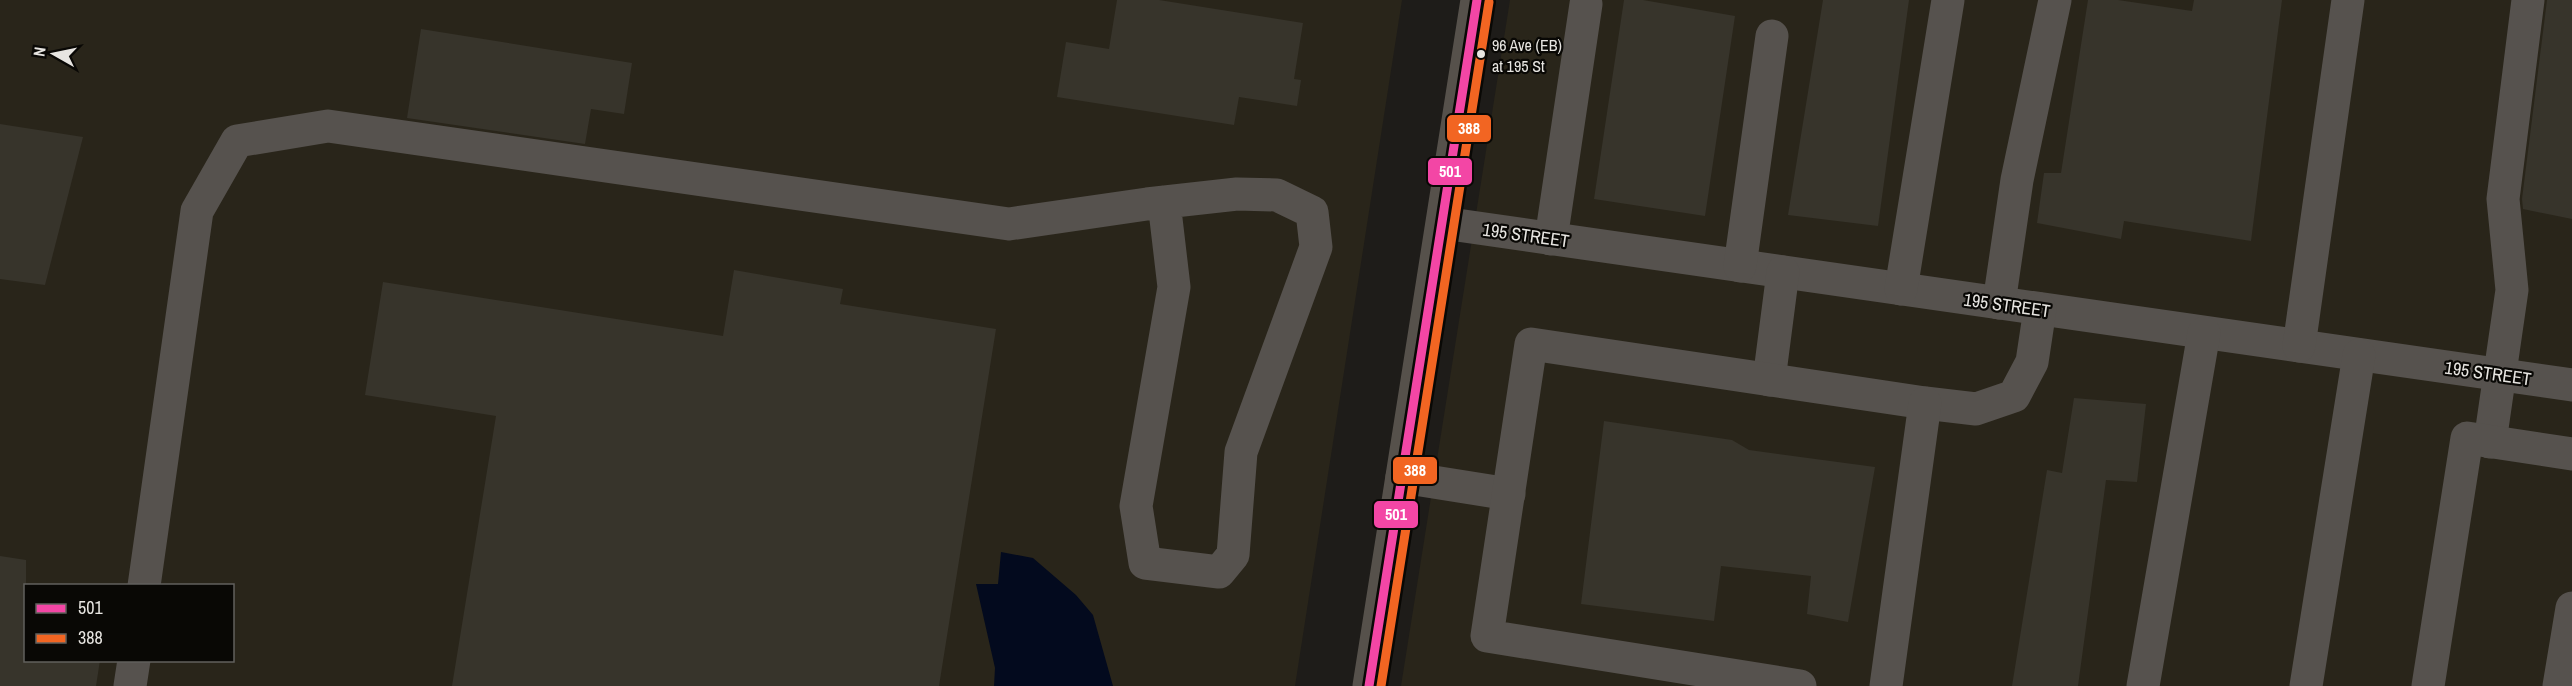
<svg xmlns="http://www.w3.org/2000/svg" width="2572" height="686" font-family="'Archivo Narrow',sans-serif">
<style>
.built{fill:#29251a;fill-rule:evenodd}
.water{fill:#030a1e}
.building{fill:#37342b}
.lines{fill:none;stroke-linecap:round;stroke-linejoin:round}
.minor{stroke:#56524e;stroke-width:33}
.major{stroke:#56514b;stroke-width:33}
.bus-1-casing{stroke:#090805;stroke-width:14}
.bus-2-casing{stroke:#090805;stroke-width:14}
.bus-1{stroke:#f346a5;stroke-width:9}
.bus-2{stroke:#f26522;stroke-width:9}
.bus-dot{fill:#e7e5e1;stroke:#090805;stroke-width:2}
.labels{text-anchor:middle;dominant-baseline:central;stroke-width:4.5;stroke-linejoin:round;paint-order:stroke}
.bus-label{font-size:16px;fill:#e7e5e1;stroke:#090805;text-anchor:start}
.street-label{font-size:18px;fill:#e7e5e1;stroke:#090805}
.line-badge{stroke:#090805;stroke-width:2}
.badge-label{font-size:16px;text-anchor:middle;font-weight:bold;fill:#fff}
</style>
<rect width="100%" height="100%" fill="#1e1c19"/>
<!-- built -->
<g class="built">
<path d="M0,0H1402L1295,686H0ZM26,586H232V660H26Z"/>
<path d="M1510,0H2572V686H1401Z"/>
</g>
<!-- water -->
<path class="water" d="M1001,552L1033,558L1076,595L1093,615L1113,686H994L995,668L976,584H998Z"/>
<!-- building -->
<g class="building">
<path d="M1117,0H1159L1303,23L1294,79L1301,80L1297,106L1239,97L1234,125L1057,97L1066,42L1109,49Z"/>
<path d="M1624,0H1643L1735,16L1705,216L1594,199Z"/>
<path d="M1823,0H1909L1878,226L1788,215Z"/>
<path d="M2088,0H2118L2192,11L2194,0H2282L2251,241L2124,221L2121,239L2037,223L2044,173H2061Z"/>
<path d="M2547,0H2572V219L2523,209L2522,199Z"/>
<path d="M421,29L632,63L624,114L591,109L585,144L407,118Z"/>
<path d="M0,124L83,137L45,285L0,279Z"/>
<path d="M734,270L843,289L840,304L996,329L939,686H452L496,416L365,395L383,282L723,336Z"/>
<path d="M2074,398L2146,404L2137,482L2106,480L2078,686H2012L2047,470L2062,473Z"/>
<path d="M1604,421L1732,440L1749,450L1875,467L1848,622L1807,614L1811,576L1721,566L1714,621L1581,604Z"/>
<path d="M0,556L26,560V660H100L96,686H0Z"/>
</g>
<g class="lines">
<!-- minor -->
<g class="minor">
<path d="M1443,223L2572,385"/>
<path d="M1551,239L1586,4"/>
<path d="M1740,266L1772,36"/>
<path d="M1901,289L1948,0"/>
<path d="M1999,303L2017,180L2055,0"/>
<path d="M2299,346L2348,0"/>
<path d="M1769,380L1783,272"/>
<path d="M2490,442L2512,290L2503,199L2528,0"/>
<path d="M1402,477L1509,494"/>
<path d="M144,586L197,211L237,141L328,126L1009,224L1147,204L1237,194L1277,195L1312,212L1316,247L1241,452L1233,555L1219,572L1145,563L1136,506L1174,287L1164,202"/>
<path d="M130,686L134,660"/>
<path d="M1800,686L1487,636L1531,344L1925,403L1976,409L2014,396L2032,362L2040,309"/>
<path d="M1886,686L1925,403"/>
<path d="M2143,686L2204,333"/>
<path d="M2306,686L2359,355"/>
<path d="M2428,686L2467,438L2572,454"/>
<path d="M2559,686L2572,608"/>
</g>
<!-- major -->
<path class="major" d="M1369,686L1477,0"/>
<!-- bus-1 casing -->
<g class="bus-1-casing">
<path id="bus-1" d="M1369,686L1477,0"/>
</g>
<!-- bus-2 casing -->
<g class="bus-2-casing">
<path id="bus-2" d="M1381,686L1489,2"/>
</g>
<!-- bus-1 -->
<use href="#bus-1" class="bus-1"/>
<!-- bus-2 -->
<use href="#bus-2" class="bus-2"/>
</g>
<!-- markers -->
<circle class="bus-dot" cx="1481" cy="54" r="5"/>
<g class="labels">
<!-- bus labels -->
<g class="bus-label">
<text x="1492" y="45">96 Ave (EB)<tspan x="1492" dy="21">at 195 St</tspan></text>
</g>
<!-- street labels -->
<g class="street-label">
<text transform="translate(1526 235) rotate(8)">195 STREET</text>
<text transform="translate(2007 305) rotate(8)">195 STREET</text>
<text transform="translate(2488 373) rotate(8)">195 STREET</text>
</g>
</g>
<g class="line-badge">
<rect x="1446" y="114" width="46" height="29" rx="6" fill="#f26522"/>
<rect x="1427" y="157" width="46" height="29" rx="6" fill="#f346a5"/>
<rect x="1392" y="456" width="46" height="29" rx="6" fill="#f26522"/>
<rect x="1373" y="500" width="46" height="29" rx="6" fill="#f346a5"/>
</g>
<g class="badge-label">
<text x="1469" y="134">388</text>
<text x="1450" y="177">501</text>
<text x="1415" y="476">388</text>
<text x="1396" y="520">501</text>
</g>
<!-- legend -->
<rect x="24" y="584" width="210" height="78" fill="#090805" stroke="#62605d" stroke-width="1.5"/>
<rect x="36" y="604" width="30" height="9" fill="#f346a5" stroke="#62605d" stroke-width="1.5"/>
<text x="78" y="614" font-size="18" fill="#e7e5e1">501</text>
<rect x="36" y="634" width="30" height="9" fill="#f26522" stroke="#62605d" stroke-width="1.5"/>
<text x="78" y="644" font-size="18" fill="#e7e5e1">388</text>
<!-- north arrow -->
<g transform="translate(54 54) rotate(279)" stroke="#090805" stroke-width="4.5" paint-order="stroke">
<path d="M0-4.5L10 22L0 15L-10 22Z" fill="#e7e5e1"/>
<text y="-9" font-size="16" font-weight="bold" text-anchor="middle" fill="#e7e5e1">N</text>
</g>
</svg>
